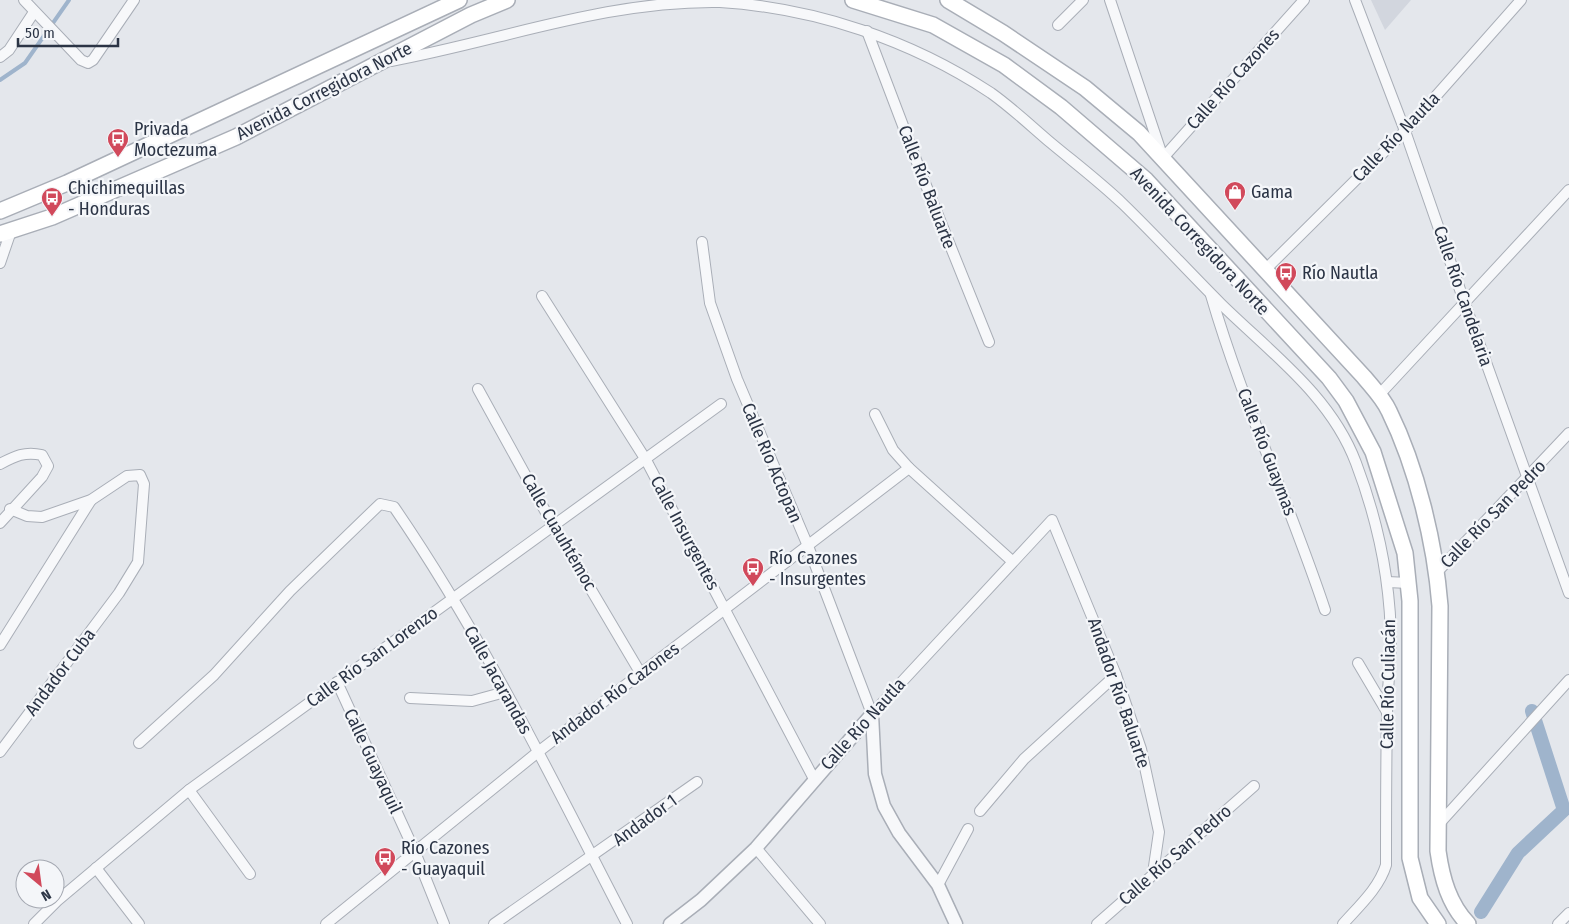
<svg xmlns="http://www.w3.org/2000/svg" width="1569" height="924" font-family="'Fira Sans Condensed',sans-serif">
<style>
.built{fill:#d2d6de}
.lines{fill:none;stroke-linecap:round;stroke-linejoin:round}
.stream{stroke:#9fb4cc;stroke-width:4}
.canal{stroke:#9fb4cc;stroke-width:14}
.minor-casing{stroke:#a9aeb7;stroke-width:12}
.tertiary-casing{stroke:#a9aeb7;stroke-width:15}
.secondary-casing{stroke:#a9aeb7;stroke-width:18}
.minor{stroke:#f7f8fa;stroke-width:10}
.tertiary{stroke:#f7f8fa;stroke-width:12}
.secondary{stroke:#fff;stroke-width:15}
.labels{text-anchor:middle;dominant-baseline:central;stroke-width:4.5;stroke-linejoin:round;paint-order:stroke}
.street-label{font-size:18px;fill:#2b3445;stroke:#f4f6f9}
.poi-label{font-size:18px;fill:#2b3445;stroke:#f4f6f9;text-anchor:start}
</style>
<rect width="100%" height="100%" fill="#e4e7ec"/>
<!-- built -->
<path class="built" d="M1371,0H1411L1385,30Z"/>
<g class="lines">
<!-- stream -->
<path class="stream" d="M0,80L25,63L69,0"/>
<!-- canal -->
<path class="canal" d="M1481,912L1518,853L1564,810L1532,711"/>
<!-- minor casing -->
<g class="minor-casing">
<g id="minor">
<path d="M24,0L81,60L88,63L93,60L134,0"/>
<path d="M1110,0L1163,158L1304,0"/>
<path d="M1355,0L1405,131L1465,304L1569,593"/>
<path d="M1058,25L1083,0"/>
<path d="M867,31L921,173L989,342"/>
<path d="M0,57L9,50L34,12"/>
<path d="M391,61C500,41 607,0 720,2C815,8 911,40 991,93C1012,108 1031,126 1051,143C1075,163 1100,182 1123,204C1156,236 1188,271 1221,304C1271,353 1331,396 1356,463C1378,521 1391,583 1391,646C1390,670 1387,693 1387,716C1386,766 1386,815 1386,865C1379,888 1359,906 1343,924"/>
<path d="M702,242L710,303L737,379L808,546L872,714L1052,520L1116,675L1141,749L1159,832L1153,873"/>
<path d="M0,263L11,231"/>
<path d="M1265,270L1405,131L1521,0"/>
<path d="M1211,295C1242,402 1290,504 1325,610"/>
<path d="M542,296L646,460L814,779"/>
<path d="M478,389L554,527L641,674"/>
<path d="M1379,395L1569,190"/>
<path d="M875,414L893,450L909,468L1012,561"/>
<path d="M0,464C15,456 25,451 42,455L48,466L42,477L0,523"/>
<path d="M1437,572L1569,433"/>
<path d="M1387,582L1409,583"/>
<path d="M0,645L91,500"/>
<path d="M1358,663L1387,712"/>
<path d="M337,682L415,852L444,924"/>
<path d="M410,698L472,701L505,692"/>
<path d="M139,743L214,675L290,591L380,504L394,507C484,638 554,783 627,924"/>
<path d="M0,752L119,593L138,562L144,484L140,475L127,476L91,500L42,517L27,516L10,509"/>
<path d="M189,790L250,874"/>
<path d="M980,811L1024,759L1116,675"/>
<path d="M1438,825L1569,680"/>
<path d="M756,848L820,924"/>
<path d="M96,868L139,924"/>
<path d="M938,885L968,829"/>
<path d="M34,924L57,901L189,790L721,404"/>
<path d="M326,924L538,752L909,468"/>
<path d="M494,924L697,782"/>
<path d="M1097,924L1254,786"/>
<path d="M1558,924L1569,913"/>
</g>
</g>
<!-- tertiary casing -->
<g class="tertiary-casing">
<g id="tertiary">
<path d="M872,714L875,774L884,806L899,833L938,885L956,924"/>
<path d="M670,924L701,900L756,848L872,714"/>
</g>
</g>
<!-- secondary casing -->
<g class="secondary-casing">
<g id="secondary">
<path d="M853,0L933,25L1004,65L1061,107L1146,180L1329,378L1346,401L1373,452L1405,553L1410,601V858L1420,898L1438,924"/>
<path d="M948,0L1003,33L1085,88L1139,133L1364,377C1373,388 1383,398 1389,411C1417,468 1435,543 1440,606L1438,851C1442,879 1449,904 1468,924"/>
<path d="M0,211L67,183L459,0"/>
<path d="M0,234L52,217L236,137L471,15L507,0"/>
</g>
</g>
<!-- minor -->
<use href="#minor" class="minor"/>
<!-- tertiary -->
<use href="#tertiary" class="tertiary"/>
<!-- secondary -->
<use href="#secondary" class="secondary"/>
</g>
<!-- icons -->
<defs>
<g id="bus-pin" transform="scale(1.125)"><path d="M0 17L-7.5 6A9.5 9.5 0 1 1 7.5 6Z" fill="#d1495b" stroke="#f4f6f9"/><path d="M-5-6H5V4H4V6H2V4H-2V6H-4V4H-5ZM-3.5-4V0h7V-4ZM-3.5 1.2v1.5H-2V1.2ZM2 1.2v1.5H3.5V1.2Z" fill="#fff"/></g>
<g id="shop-pin" transform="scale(1.125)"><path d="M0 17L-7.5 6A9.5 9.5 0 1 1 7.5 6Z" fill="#d1495b" stroke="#f4f6f9"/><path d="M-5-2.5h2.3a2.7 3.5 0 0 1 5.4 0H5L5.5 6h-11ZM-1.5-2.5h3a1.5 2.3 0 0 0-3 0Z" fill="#fff"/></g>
</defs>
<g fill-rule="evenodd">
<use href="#bus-pin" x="118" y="139"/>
<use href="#shop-pin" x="1235" y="192"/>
<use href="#bus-pin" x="52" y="198"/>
<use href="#bus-pin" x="1286" y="273"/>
<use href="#bus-pin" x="753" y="568"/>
<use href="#bus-pin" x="385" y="858"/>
</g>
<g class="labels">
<!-- street labels -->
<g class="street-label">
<text transform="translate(1233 79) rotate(-48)">Calle Río Cazones</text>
<text transform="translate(324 91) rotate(-27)">Avenida Corregidora Norte</text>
<text transform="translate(1396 137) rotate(-46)">Calle Río Nautla</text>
<text transform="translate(927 187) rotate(69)">Calle Río Baluarte</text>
<text transform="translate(1200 241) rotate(47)">Avenida Corregidora Norte</text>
<text transform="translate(1463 296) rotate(71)">Calle Río Candelaria</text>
<text transform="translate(1267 452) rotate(69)">Calle Río Guaymas</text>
<text transform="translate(772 463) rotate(67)">Calle Río Actopan</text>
<text transform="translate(1493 514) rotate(-46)">Calle Río San Pedro</text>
<text transform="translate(559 532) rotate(60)">Calle Cuauhtémoc</text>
<text transform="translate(685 533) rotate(62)">Calle Insurgentes</text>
<text transform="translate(372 657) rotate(-36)">Calle Río San Lorenzo</text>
<text transform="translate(60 672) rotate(-53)">Andador Cuba</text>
<text transform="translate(498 680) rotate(61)">Calle Jacarandas</text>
<text transform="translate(1388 684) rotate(-89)">Calle Río Culiacán</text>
<text transform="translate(615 693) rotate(-37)">Andador Río Cazones</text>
<text transform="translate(1119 693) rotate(71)">Andador Río Baluarte</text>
<text transform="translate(863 724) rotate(-48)">Calle Río Nautla</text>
<text transform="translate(373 761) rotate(65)">Calle Guayaquil</text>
<text transform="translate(645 820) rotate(-36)">Andador 1</text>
<text transform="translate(1175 855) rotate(-41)">Calle Río San Pedro</text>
</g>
<!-- poi labels -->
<g class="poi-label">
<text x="134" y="129">Privada<tspan x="134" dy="21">Moctezuma</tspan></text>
<text x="68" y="188">Chichimequillas<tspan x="68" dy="21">- Honduras</tspan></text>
<text x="1251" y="192">Gama</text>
<text x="1302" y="273">Río Nautla</text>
<text x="769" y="558">Río Cazones<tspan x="769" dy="21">- Insurgentes</tspan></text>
<text x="401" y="848">Río Cazones<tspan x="401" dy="21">- Guayaquil</tspan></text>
</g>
</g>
<!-- north arrow -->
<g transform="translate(40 884) rotate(151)"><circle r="24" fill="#f4f6f9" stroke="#a4a8b1"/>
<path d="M0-4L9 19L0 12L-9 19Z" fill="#d1495b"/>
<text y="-8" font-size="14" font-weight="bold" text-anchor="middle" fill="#2b3445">N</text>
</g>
<!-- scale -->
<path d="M18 38v8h100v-8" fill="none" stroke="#2b3445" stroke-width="2.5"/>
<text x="25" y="38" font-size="15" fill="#2b3445" stroke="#f4f6f9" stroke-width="4" paint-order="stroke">50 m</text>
</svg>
